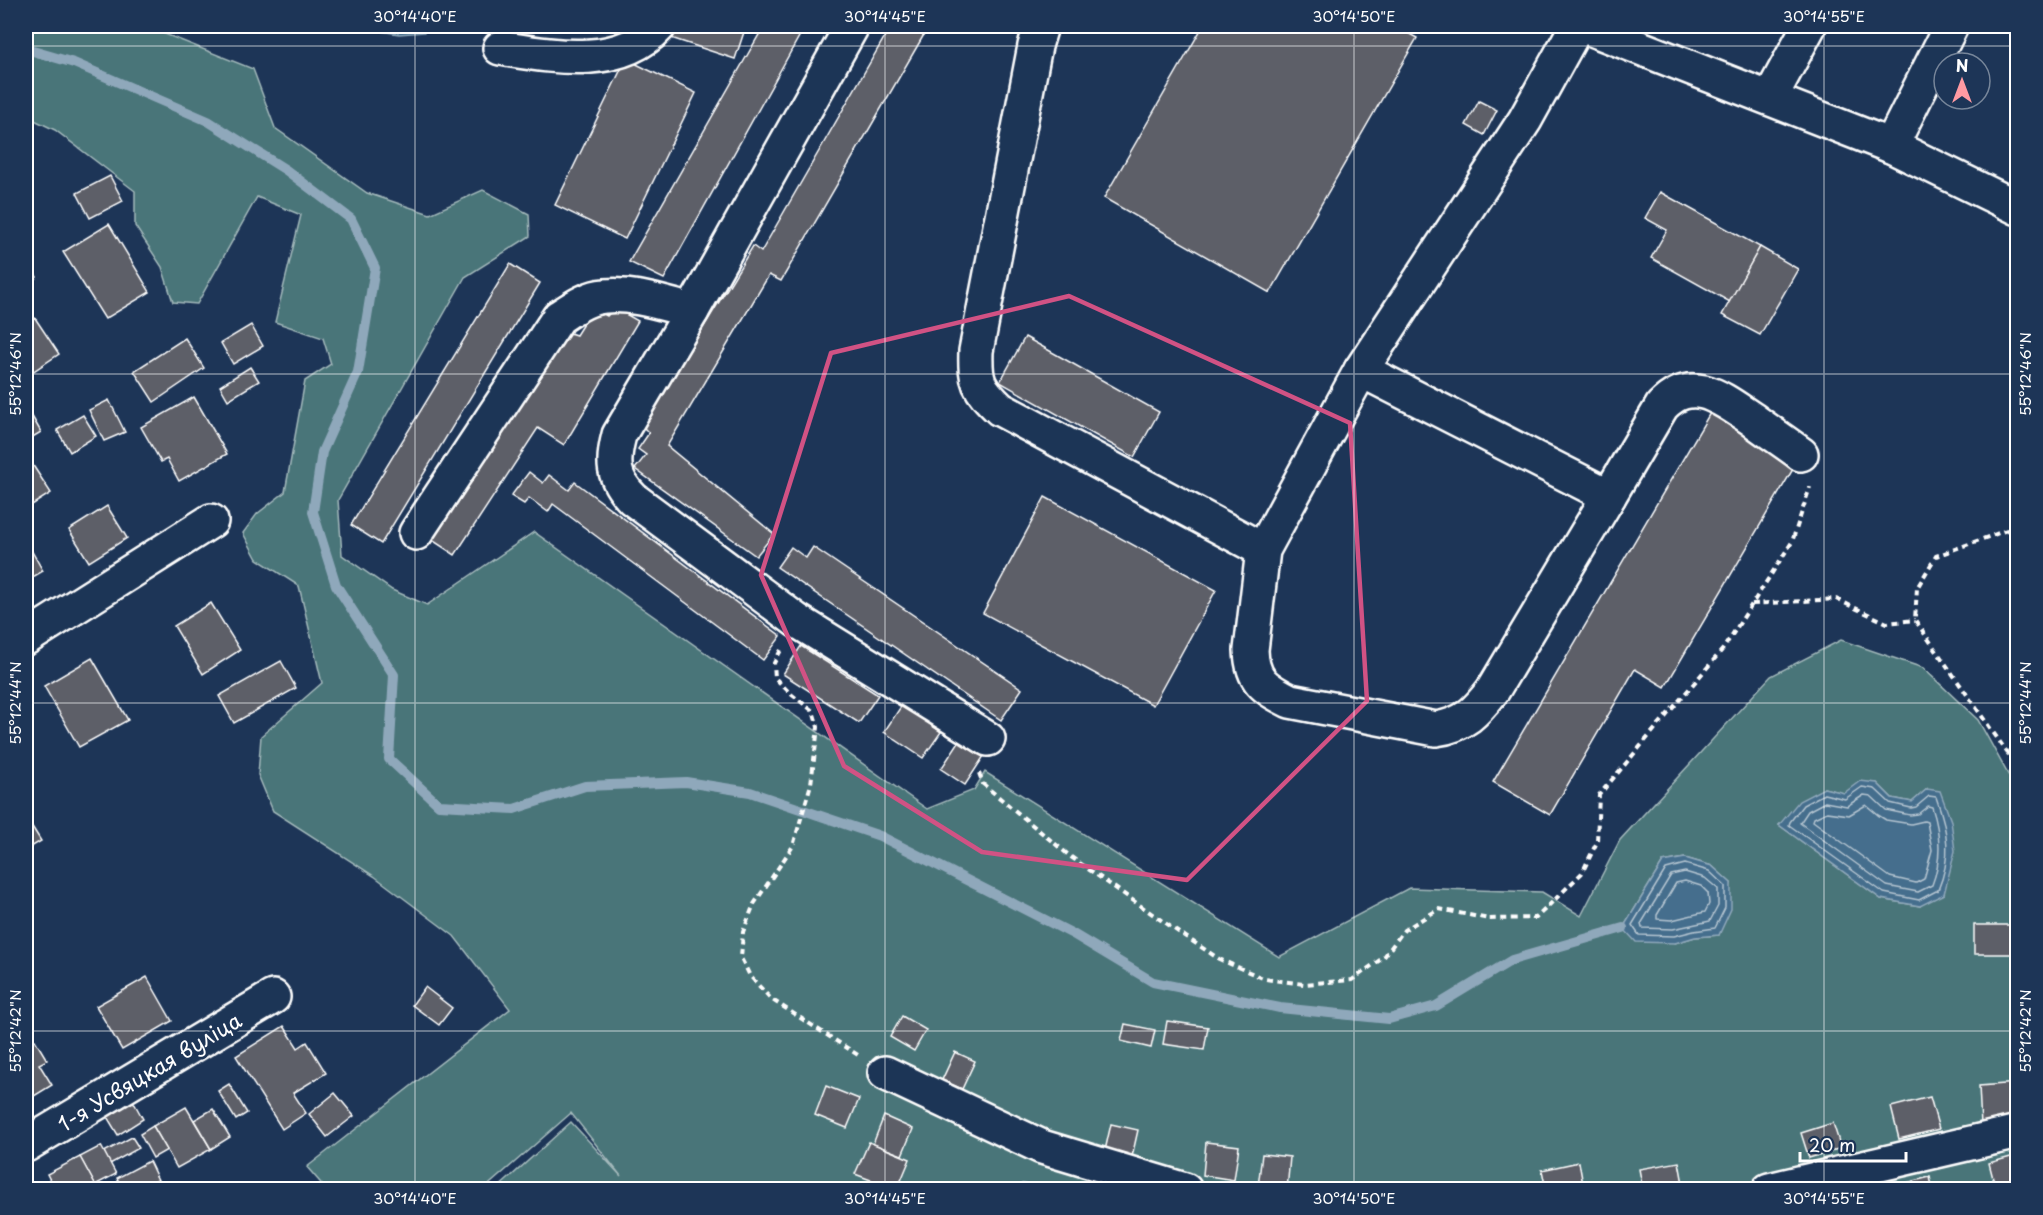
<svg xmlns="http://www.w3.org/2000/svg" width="2043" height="1215" font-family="'Playpen Sans',sans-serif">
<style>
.green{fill:#4a7479;stroke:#a4babc;stroke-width:1.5;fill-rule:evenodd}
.water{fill:#456e8d;stroke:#8fa8bb;stroke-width:1.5}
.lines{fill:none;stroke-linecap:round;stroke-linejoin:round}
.shore{stroke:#b5c5d1;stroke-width:1.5}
.stream{stroke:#8fa8bb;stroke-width:10}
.building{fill:#5d5e67;stroke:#fff;stroke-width:1.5}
.minor-casing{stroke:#fff;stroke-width:38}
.path{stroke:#fff;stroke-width:4;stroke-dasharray:6 4.5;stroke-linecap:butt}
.minor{stroke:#1d3557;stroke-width:33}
.marked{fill:none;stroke:#d15284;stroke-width:4.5;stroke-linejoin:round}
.ticks{fill:none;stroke:#fff;stroke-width:1.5;stroke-opacity:0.45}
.labels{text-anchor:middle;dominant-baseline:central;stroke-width:5;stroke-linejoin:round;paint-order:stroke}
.street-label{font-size:21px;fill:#fff;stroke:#1d3557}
.neatline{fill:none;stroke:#fff;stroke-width:2}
.ticks-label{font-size:15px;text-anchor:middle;fill:#fff}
</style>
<rect width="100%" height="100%" fill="#1d3557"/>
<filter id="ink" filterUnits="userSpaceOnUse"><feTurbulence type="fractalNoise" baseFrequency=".0167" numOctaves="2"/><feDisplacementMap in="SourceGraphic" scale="12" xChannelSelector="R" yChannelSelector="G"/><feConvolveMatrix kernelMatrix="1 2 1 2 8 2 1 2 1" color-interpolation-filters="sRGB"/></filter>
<g filter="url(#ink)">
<!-- green -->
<path class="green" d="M26,26H145L253,69L275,128L367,193L430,214L483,190L529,214L530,236L465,277L338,500L342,555L392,590L427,605L534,532L927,809L974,790L985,772L1279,957L1409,888L1542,892L1581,916L1620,840L1771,676L1841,640L1923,668L1978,720L2010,778L2018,851L2017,1189H497L571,1122L621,1176L571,1113L484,1189H326L307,1167L510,1009L454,936L374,876L273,811L258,775L261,736L322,683L299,586L257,559L243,533L257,514L285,492L305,381L331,364L323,338L275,322L301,215L257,197L197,304L173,302L162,267L135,226V191L55,130L26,116ZM1877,783L1892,798L1912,802L1927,789L1920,906L1881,899L1779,825L1824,788L1844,793ZM1685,858L1712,866L1731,883L1719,935L1695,937L1675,943L1623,928L1663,862Z"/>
<!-- water -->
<g class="water">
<path d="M378,26H429L424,32L399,34L380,31Z"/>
<path d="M1860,781L1877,783L1892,798L1912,802L1927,789L1940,791L1951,821L1955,851L1944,894L1920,906L1881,899L1779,825L1799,801L1824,788L1844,793Z"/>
<path d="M1685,858L1712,866L1731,883V909L1719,935L1695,937L1675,943L1636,942L1623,928L1663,862Z"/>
</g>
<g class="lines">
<!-- shore -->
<g class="shore">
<path d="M1862,787L1875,789L1890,803L1911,808L1916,807L1929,796L1936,797C1948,830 1952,857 1938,890L1919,900L1884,893L1789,825L1790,822L1803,805L1824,794L1845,799Z"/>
<path d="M1864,795L1871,796L1886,810L1910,815L1918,814L1928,806L1932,807C1941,834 1942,859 1932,885L1918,892L1887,886L1800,823L1808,811L1825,802L1847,806Z"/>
<path d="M1866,805L1878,815L1886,820L1911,824L1924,821L1927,822L1932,850L1924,879L1916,883L1890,877L1813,821L1814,818L1827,812L1849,815Z"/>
<path d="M1685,864L1709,871L1725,886V908L1715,928L1694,931L1674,936L1639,935L1632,925L1666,869Z"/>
<path d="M1685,872L1705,878L1718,889V906L1710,921L1673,929L1642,928L1641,924L1671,875Z"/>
<path d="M1685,881L1701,886L1708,893L1709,904L1705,912L1672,920L1657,919V915L1676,883Z"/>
</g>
<!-- stream -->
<path class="stream" d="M26,49L74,63L208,121L286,170L351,219L375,268L358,372L322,452L313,512L336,585L394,675L389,759L439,805L514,809L585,786L686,782L750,792L880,836L1073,934L1153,982L1280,1008L1389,1019L1436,1006L1512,960L1623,928"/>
</g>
<!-- building -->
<g class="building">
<path d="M671,26H746L735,59L668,37Z"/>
<path d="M764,26H805L664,279L629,262Z"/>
<path d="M891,26H929L781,281L769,275L667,446L774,534L756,556L635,469L646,455L638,449L649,433L643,427L753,246L761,252Z"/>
<path d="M1203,26H1395L1417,38L1270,293L1104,198Z"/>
<path d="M626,59L696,93L625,239L555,205Z"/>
<path d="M1479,101L1497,110L1484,135L1466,125Z"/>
<path d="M110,176L123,201L90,218L77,193Z"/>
<path d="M1660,192L1760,247L1730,302L1651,258L1667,230L1645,218Z"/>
<path d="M109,224L150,292L105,319L63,252Z"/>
<path d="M1760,247L1798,269L1760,335L1722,315Z"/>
<path d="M27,261L37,277L26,285V262Z"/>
<path d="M510,264L540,283L381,544L351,525Z"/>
<path d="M593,308L607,316L615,308L638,321L564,445L538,428L455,555L426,536L557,329L576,335Z"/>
<path d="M35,318L59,354L26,376V325Z"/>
<path d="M251,325L263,346L233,364L221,343Z"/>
<path d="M1025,337L1159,412L1134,457L1000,382Z"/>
<path d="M185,338L204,368L154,402L134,371Z"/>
<path d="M250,367L259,381L228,400L220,386Z"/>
<path d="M194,397L227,454L179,481L167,459L161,462L141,427Z"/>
<path d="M109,400L125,432L104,441L89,410Z"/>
<path d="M30,413L41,432L26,441V416Z"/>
<path d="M1710,413L1796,464L1665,687L1635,669L1550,815L1493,782Z"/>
<path d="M83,415L96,436L70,452L57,430Z"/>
<path d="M32,464L51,493L32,505L26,494V468Z"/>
<path d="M529,472L543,483L549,475L569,490L575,482L781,636L763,660L553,504L548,512L529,498L524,504L511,496Z"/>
<path d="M1045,497L1216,590L1153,705L983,613Z"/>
<path d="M107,506L127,538L89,562L69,530Z"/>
<path d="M26,541L43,571L26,581Z"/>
<path d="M791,547L806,558L813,547L1022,689L1001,720L777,567Z"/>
<path d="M211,603L240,650L203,674L174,626Z"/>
<path d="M801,646L878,695L859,723L783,674Z"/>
<path d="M92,658L128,720L79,747L44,686Z"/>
<path d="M281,661L296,688L234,723L219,696Z"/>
<path d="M902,705L941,732L923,758L884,732Z"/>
<path d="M960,740L984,756L965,785L941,769Z"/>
<path d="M26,755L33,768L26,772Z"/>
<path d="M26,817L41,841L26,850Z"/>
<rect x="1974" y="925" width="44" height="29"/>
<path d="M147,977L172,1021L122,1050L96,1006Z"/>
<path d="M425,987L452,1008L439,1025L412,1005Z"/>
<path d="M902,1016L926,1030L914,1051L890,1037Z"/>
<path d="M1167,1021L1208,1027L1204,1050L1163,1044Z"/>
<path d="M1125,1024L1155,1030L1151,1048L1121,1041Z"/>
<path d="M284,1026L298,1048L307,1042L326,1073L293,1093L306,1113L282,1129L236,1056Z"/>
<path d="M35,1040L47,1060L39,1064L52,1085L26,1101V1046Z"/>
<path d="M955,1052L975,1061L962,1089L942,1080Z"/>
<path d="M2018,1083V1123L1981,1125L1979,1086Z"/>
<path d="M229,1084L247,1113L236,1120L218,1091Z"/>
<path d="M826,1086L859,1099L847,1128L815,1115Z"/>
<path d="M335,1093L354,1116L327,1137L309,1114Z"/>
<path d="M1930,1097L1939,1129L1899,1139L1891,1107Z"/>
<path d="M132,1099L143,1119L118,1135L106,1115Z"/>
<path d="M186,1107L211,1149L177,1168L153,1126Z"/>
<path d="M213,1109L230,1137L211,1149L194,1120Z"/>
<path d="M884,1116L913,1129L902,1155L873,1144Z"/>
<path d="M1833,1123L1841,1148L1809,1158L1801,1133Z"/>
<path d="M1111,1124L1138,1130L1131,1161L1104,1155Z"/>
<path d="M153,1126L167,1150L153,1158L140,1134Z"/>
<path d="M132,1137L139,1148L110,1164L104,1152Z"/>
<path d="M869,1142L910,1159L897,1190L855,1174Z"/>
<path d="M1206,1142L1239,1146L1234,1180L1203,1175Z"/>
<path d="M101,1146L116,1174L95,1185L80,1157Z"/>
<path d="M1262,1154L1290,1157L1287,1190L1258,1187Z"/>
<path d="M2018,1155V1189L1996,1190L1989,1163Z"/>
<path d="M80,1157L98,1190H55L47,1174Z"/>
<path d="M149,1161L158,1180L140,1190H123L117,1178Z"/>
<path d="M1579,1162L1584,1190H1546L1542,1170Z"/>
<path d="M1679,1162L1684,1189L1643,1190L1639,1169Z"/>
<path d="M1930,1177L1933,1190H1904L1902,1184Z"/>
<path d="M1880,1181L1883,1190H1869L1868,1185Z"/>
<path d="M1022,1184L1050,1188V1190H1021Z"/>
<path d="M1482,1187V1190H1449V1188Z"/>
</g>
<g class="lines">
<!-- minor casing -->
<g class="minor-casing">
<g id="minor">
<path d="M852,26L692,311L619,435C612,462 612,478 633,499L796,620L988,739"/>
<path d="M1041,26L1035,46L976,351C975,382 978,388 1000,409L1263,550"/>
<path d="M1584,26L1891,146L2018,208"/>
<path d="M500,48C551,56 619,70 659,26"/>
<path d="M1770,98L1809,26"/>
<path d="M1891,146L1951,26"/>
<path d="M1361,370L1609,496L1493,690C1476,712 1464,725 1436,729L1290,701C1264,688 1252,680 1251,650L1263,550Z"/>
<path d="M1361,370L1525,120L1577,26"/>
<path d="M1609,496L1662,406C1693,374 1722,399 1752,419C1768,431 1785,442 1801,454"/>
<path d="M416,533L559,317C573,308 588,297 605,296C634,293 664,304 692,311"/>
<path d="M26,638L211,521"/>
<path d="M885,1073L1042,1147L1185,1190"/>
<path d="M26,1145L273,997"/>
<path d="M1769,1190L2018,1132"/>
</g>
</g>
<!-- path -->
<g class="path">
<path d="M2018,526L1936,556L1917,588L1915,620L2018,768"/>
<path d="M1752,604L1836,599L1887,623L1915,620"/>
<path d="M781,650L774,663L775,678L791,694L813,711L818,727L811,784L793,846L754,904L743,932L741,958L750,976L771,999L858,1055"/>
<path d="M979,773L983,784L1071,857L1168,925L1219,959L1265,979L1304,984L1352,980L1384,957L1404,930L1439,909L1489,919L1536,918L1582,873L1597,842L1599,795L1723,649L1792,542L1810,487"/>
</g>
<!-- minor -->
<use href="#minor" class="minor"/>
</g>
</g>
<!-- marked area -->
<path class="marked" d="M1069,296L1350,423L1367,701L1187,880L982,852L844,766L761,575L831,353Z"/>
<!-- ticks -->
<path class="ticks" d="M415,26V1190M885,26V1190M1354,26V1190M1824,26V1190M26,46H2018M26,374H2018M26,703H2018M26,1031H2018"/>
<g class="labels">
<!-- street labels -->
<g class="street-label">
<text transform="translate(149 1071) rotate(-31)">1-я Усвяцкая вуліца</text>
</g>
</g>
<!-- margin -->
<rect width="2043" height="1215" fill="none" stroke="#1d3557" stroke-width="66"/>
<!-- north arrow -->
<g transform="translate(1962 81)"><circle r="28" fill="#1d3557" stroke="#77869a" stroke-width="1.5"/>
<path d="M0-4.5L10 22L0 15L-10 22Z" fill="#ff9aa2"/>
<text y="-9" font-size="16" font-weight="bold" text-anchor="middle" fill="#ffffff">N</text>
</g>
<!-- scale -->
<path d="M1800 1152v9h106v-9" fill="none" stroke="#ffffff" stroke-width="3"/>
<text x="1809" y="1152" font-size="18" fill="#ffffff" stroke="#1d3557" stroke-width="4.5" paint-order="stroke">20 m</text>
<rect x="33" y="33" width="1977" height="1149" class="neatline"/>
<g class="ticks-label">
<text x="415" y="22">30°14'40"E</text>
<text x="885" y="22">30°14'45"E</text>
<text x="1354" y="22">30°14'50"E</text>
<text x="1824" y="22">30°14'55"E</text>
<text transform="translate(16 374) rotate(-90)" y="5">55°12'46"N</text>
<text transform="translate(2026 374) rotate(-90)" y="5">55°12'46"N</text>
<text transform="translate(16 703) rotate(-90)" y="5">55°12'44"N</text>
<text transform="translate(2026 703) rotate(-90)" y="5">55°12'44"N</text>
<text transform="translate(16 1031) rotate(-90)" y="5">55°12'42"N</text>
<text transform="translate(2026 1031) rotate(-90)" y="5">55°12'42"N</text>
<text x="415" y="1204">30°14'40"E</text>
<text x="885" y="1204">30°14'45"E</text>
<text x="1354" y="1204">30°14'50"E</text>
<text x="1824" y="1204">30°14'55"E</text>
</g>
</svg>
